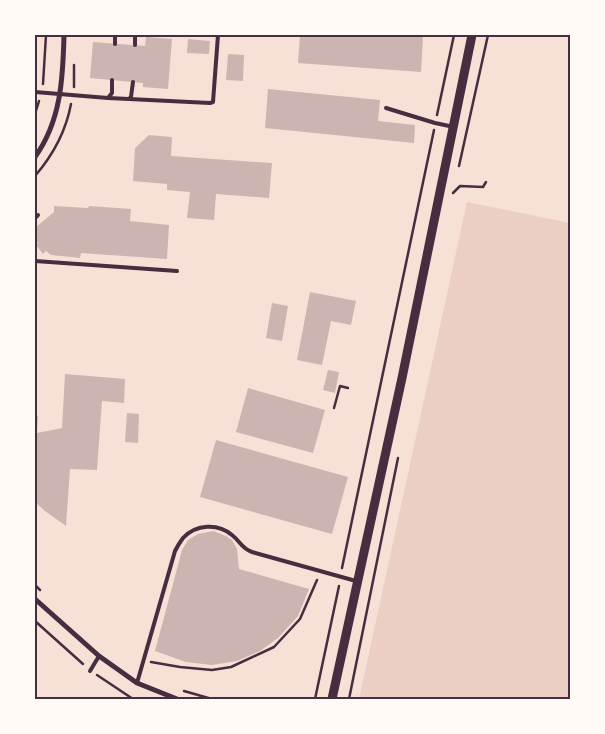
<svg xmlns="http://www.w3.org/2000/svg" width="605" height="734" font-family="'Work Sans',sans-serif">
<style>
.green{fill:#ebcfc5}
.building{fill:#ccb4b1}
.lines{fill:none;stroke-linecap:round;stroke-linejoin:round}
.path{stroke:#4a2c40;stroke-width:2.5}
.service{stroke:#4a2c40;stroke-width:4}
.minor{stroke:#4a2c40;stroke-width:5}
.tertiary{stroke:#4a2c40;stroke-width:9}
.neatline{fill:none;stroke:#4a2c40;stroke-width:2}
</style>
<rect width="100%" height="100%" fill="#f7e1d7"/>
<!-- green -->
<path class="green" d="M467,202L570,223V699H359Z"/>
<!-- building -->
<g class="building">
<path d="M300,35L423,36L421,72L298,63Z"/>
<path d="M146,37L172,39L168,89L143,87V83L90,78L93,42L145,46Z"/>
<path d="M188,39L210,41L209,54L187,53Z"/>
<path d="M228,54L244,55L243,81L226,80Z"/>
<path d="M268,89L380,100L378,121L415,125L414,143L265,128Z"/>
<path d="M149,135L172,137L171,156L272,163L269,198L216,194L214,220L187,218L190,192L167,190V184L133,181L135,148Z"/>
<path d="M54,206L88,208L89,206L131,209L130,221L169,225L167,259L81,253L80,258L51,255L46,251L43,254L36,245L38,243L35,240V228L54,212Z"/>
<path d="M310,292L356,301L351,325L331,321L322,365L297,360Z"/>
<path d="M272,303L288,306L282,341L266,338Z"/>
<path d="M328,370L339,372L335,393L323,390Z"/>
<path d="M65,374L125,379L124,403L102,401L97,470L70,469L66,526L45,511L35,502V416H38L37,433L62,428Z"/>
<path d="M248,388L325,410L313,453L236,432Z"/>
<path d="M127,413L139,414L138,443L125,442Z"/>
<path d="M216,440L348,477L332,534L200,497Z"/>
<path d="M213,531L226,536L232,540L237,549L239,569L309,589L298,616L278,638L260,651L237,661L212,665L186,662L155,651L182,550L188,540L198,534Z"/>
</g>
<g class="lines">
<!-- path -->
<g class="path">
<path d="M43,84L46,35"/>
<path d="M74,87V65"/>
<path d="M35,114L39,101"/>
<path d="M437,115L454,35"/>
<path d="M459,166L488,35"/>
<path d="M35,176C53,155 66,131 71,104"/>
<path d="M453,193L460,186L483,187L486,182"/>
<path d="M334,408L340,386L348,388"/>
<path d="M342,568L434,130"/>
<path d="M35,585L40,590"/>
<path d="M35,621L83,664"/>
<path d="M151,662L180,667L212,670L231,667L274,647L300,619L317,580"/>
<path d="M97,675L133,699"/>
<path d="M184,691L212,699"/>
<path d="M315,699L339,586"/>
<path d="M349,699L398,458"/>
</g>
<!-- service -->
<g class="service">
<path d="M115,44V35"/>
<path d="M135,45V35"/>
<path d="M35,92L108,98L112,93V80"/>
<path d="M108,98L129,99L131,97L133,82"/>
<path d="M129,99L210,103L213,102L218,35"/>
<path d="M386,108L435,123L454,127"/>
<path d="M35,218L38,215"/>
<path d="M35,261L177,271"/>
<path d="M90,671L99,656"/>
<path d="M137,683L175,551C177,547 180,542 183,538C196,524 218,523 232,535C241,542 241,548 252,552L356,581"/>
</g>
<!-- minor -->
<g class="minor">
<path d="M35,157C61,121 63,78 64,35"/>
<path d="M35,599L99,656L137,683L177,699"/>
</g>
<!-- tertiary -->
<path class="tertiary" d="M332,699L402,378L472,35"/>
</g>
<!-- border -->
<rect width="605" height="734" fill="none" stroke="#fffaf5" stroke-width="72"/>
<rect x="36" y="36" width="533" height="662" class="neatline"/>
</svg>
